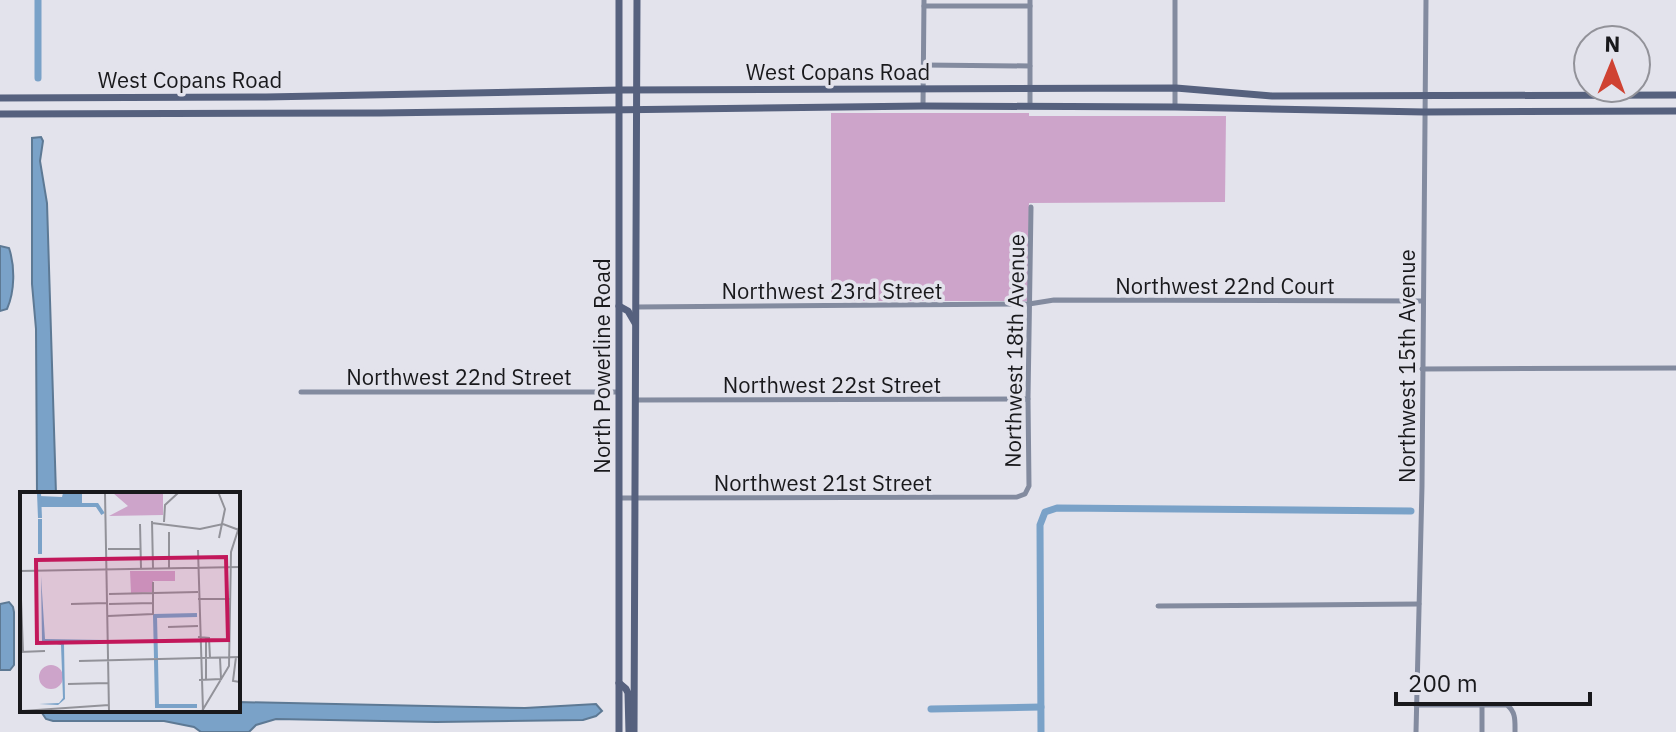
<svg xmlns="http://www.w3.org/2000/svg" width="1676" height="732" font-family="'IBM Plex Sans',sans-serif">
<style>
.green{fill:#cda4ca}
.water{fill:#7aa2c8;stroke:#5d7994;stroke-width:2}
.lines{fill:none;stroke-linecap:round;stroke-linejoin:round}
.canal{stroke:#7aa2c8;stroke-width:7}
.minor{stroke:#838b9f;stroke-width:5}
.secondary{stroke:#56617e;stroke-width:7}
.labels{text-anchor:middle;dominant-baseline:central;stroke-width:7;stroke-linejoin:round;paint-order:stroke}
.street-label{font-size:22px;fill:#19191c;stroke:#e3e3ec}
.inset-river{fill:none;stroke:#7aa2c8;stroke-width:4}
.inset-road{fill:none;stroke:#929299;stroke-width:2}
.view{fill:#c2185b;fill-opacity:0.15;stroke:#c2185b;stroke-width:4}
.inset-edge{fill:none;stroke:#19191c;stroke-width:4}
</style>
<rect width="100%" height="100%" fill="#e3e3ec"/>
<!-- green -->
<path class="green" d="M831,113H1029V116H1226L1225,202L1029,203L1028,301H831Z"/>
<!-- water -->
<g class="water">
<path d="M41,137L43,141L40,161L47,203L56,494H37L36,329L32,284V138Z"/>
<path d="M0,246L9,248C15,266 15,291 7,309L0,311Z"/>
<path d="M9,602L13,607L14,612V665L10,670H0V604Z"/>
<path d="M238,702L525,708L596,704L602,711L596,716L583,720L436,722L276,719L256,725L249,732H201L194,727L164,721H53L46,719L40,710H238Z"/>
</g>
<g class="lines">
<!-- canal -->
<g class="canal">
<path d="M38,78V0"/>
<path d="M931,709L1041,707"/>
<path d="M1041,732L1040,525L1045,512L1057,508L1411,511"/>
</g>
<!-- minor -->
<g class="minor">
<path d="M1175,0V107"/>
<path d="M924,6H1030"/>
<path d="M924,65L1030,66"/>
<path d="M923,106L924,0"/>
<path d="M1030,106V0"/>
<path d="M636,307L1029,304L1054,300L1422,301"/>
<path d="M1422,369L1676,368"/>
<path d="M301,392H618"/>
<path d="M636,400L1028,399"/>
<path d="M619,498L1017,497L1025,494L1029,486L1028,399L1031,207"/>
<path d="M1158,606L1419,604"/>
<path d="M1416,705H1507C1516,712 1515,721 1515,732"/>
<path d="M1416,732L1422,486L1426,0"/>
<path d="M1482,732V705"/>
</g>
<!-- secondary -->
<g class="secondary">
<path d="M619,0V732"/>
<path d="M0,98L266,97L620,90L1176,88L1272,96L1676,95"/>
<path d="M0,114L380,113L923,106L1175,107L1424,112L1676,111"/>
<path d="M619,306L628,311L635,323"/>
<path d="M619,683L626,689L628,693L629,732"/>
<path d="M634,732L637,0"/>
</g>
</g>
<g class="labels">
<!-- street labels -->
<g class="street-label">
<text x="838" y="71">West Copans Road</text>
<text x="190" y="79">West Copans Road</text>
<text x="1225" y="285">Northwest 22nd Court</text>
<text x="832" y="290">Northwest 23rd Street</text>
<text transform="translate(1014 351) rotate(-89)">Northwest 18th Avenue</text>
<text transform="translate(601 366) rotate(-90)">North Powerline Road</text>
<text transform="translate(1406 366) rotate(-90)">Northwest 15th Avenue</text>
<text x="459" y="376">Northwest 22nd Street</text>
<text x="832" y="384">Northwest 22st Street</text>
<text x="823" y="482">Northwest 21st Street</text>
</g>
</g>
<!-- overview -->
<g transform="translate(20 492)">
<rect width="220" height="220" fill="#e3e3ec"/>
<path d="M93,1H143V23L89,24L108,14ZM110,79H155V89H133V100L111,101ZM19 185a12 12 0 1 1 24 0a12 12 0 1 1-24 0Z" fill="#cda4ca"/>
<path d="M43,1H62V11H19V4L42,5ZM21,84L25,147L86,148L44,152L45,207L38,213L19,212L39,211L43,206L41,153L22,149Z" fill="#7aa2c8"/>
<path class="inset-river" d="M19,1L20,26M19,13H77L83,22M20,27V62M136,166L135,124L177,123M136,168L137,214H177"/>
<path class="inset-road" d="M85,1L89,219M199,2L205,17L199,46M132,29L133,76M144,30L145,13L158,1M132,31L180,37L203,32L219,38M120,32L121,76M149,40V76M88,57H120M178,58L183,219M0,79L220,75M0,81L3,160M89,102L178,100M178,107H211M51,112L87,111M89,112L133,111M88,124L133,122V90M148,135L178,134M178,145L189,146L190,166M186,145V187M0,160L25,159M216,165L213,189L220,190M59,169L220,165M179,188L201,187L200,166M48,192L88,191M2,219L89,213M182,219L209,174L211,60L220,32"/>
<path class="view" d="M206,65L208,148L17,151L16,68Z"/>
<rect width="220" height="220" class="inset-edge"/>
</g>
<!-- north arrow -->
<g transform="translate(1612 64) rotate(1)"><circle r="38" fill="#e3e3ec" stroke="#929299" stroke-width="2"/>
<path d="M0-6L14 30L0 20L-14 30Z" fill="#cf4232"/>
<text y="-12" font-size="22" font-weight="bold" text-anchor="middle" fill="#19191c">N</text>
</g>
<!-- scale -->
<path d="M1396 692v12h194v-12" fill="none" stroke="#19191c" stroke-width="4"/>
<text x="1408" y="692" font-size="24" fill="#19191c" stroke="#e3e3ec" stroke-width="6" paint-order="stroke">200 m</text>
</svg>
